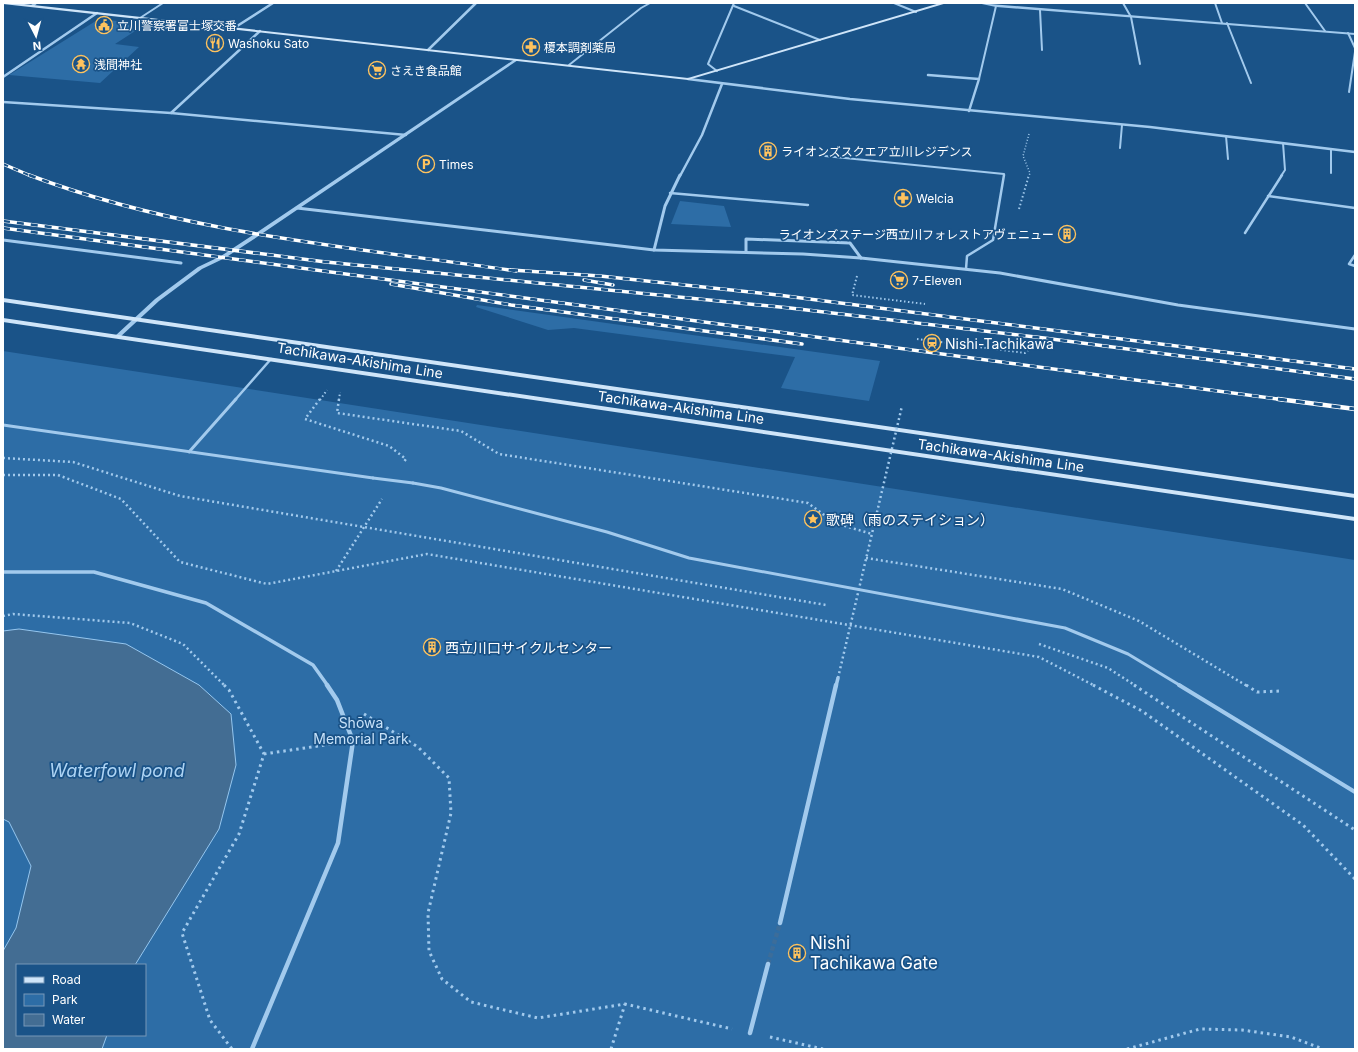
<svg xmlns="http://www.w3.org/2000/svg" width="1358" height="1052" font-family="Inter,'Noto Sans JP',sans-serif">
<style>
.green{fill:#2d6da6;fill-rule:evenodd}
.water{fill:#436d93;stroke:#95c6ef}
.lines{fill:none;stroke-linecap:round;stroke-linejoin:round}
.pedestrian-tunnel{stroke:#3c6d9a;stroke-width:4.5;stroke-dasharray:4.5 2.5;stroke-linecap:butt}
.path-far3{stroke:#a2caed;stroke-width:1.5;stroke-dasharray:1 2;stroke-linecap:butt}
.path-far2{stroke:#a2caed;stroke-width:2;stroke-dasharray:1.5 2.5;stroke-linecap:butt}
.path-far1{stroke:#a2caed;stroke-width:2.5;stroke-dasharray:2 3;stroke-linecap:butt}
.path{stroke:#a2caed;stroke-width:3;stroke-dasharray:2.5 4;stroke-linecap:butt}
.service-far3{stroke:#a2caed;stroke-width:2}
.service-far2{stroke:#a2caed;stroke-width:2.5}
.service-far1{stroke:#a2caed;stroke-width:3}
.service{stroke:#a2caed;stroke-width:4}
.pedestrian-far1{stroke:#a2caed;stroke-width:3.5}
.pedestrian{stroke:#a2caed;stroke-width:4.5}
.minor-far1{stroke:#a2caed;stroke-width:2.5}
.minor{stroke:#a2caed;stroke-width:3}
.tertiary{fill:#a2caed;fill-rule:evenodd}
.secondary{fill:#cfe5f9;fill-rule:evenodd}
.rail-far2-casing{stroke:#fff;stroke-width:3}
.rail-far1-casing{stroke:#fff;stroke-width:3.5}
.rail-casing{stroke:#fff;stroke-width:4.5}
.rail-far2{stroke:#1a5388;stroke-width:2;stroke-dasharray:5.5;stroke-linecap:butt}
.rail-far1{stroke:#1a5388;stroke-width:2.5;stroke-dasharray:7;stroke-linecap:butt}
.rail{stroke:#1a5388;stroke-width:3;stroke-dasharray:9;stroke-linecap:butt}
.path-bridge{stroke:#a2caed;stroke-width:2.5;stroke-dasharray:2 3;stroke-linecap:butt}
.service-bridge{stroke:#a2caed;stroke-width:3}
.labels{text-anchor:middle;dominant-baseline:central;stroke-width:3.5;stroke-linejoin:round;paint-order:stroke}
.far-poi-label{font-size:12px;fill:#fff;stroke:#1a5388;text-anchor:start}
.poi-label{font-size:14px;fill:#fff;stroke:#1a5388;text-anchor:start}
.street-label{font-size:14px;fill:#fff;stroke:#1a5388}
.park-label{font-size:14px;fill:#c8e2f9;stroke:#1a5388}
.near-poi-label{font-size:17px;fill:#fff;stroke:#1a5388;text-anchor:start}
.near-water-label{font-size:18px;font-style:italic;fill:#aed4f4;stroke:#1a5388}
</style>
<rect width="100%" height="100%" fill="#1a5388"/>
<!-- green -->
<g class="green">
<path d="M99,19L146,24L115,44L139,47L100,83L9,75Z"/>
<path d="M680,201L724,206L731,227L671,224Z"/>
<path d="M477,305L880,361L869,401L781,388L795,357L574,328L548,330L476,307Z"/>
<path d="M3,351L1355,560V1049H3ZM17,965H145V1035H17Z"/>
</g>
<!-- water -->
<path class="water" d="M19,629L126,644L199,685L231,714L236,765L219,829L135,965H17V1035H107L102,1049H3V951L16,928L31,866L9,822L3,819V631Z"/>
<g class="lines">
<!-- pedestrian-tunnel -->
<path class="pedestrian-tunnel" d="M768,964L780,923"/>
<!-- path-far3 -->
<path class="path-far3" d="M1029,134L1023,156L1030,173L1029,176"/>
<!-- path-far2 -->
<g class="path-far2">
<path d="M1019,209L1029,175"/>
<path d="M857,276L852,295L925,304"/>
<path d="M917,339L1025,353L1028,351"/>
<path d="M320,400L327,390"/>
<path d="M339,400L340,392"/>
</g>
<!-- path-far1 -->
<g class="path-far1">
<path d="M320,399L305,419L389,446L406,459L403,463"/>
<path d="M339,399L337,413L461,431L499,454L808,503L835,523L872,534"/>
<path d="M3,458L73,462L180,496L826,605"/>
<path d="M3,475H58L121,499L180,562L267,584L427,554L1039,657L1095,686"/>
<path d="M866,558L1062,589L1139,621L1247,686"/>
<path d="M336,571L382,499"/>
<path d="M3,616L13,614L130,623L183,644L225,686"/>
<path d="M1039,644L1108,668L1136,686"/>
</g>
<!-- path -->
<g class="path">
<path d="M224,685L229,690L264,754L239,834L182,933L210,1020L232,1049"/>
<path d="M1093,685L1142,711L1303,825L1355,879"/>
<path d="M1134,685L1355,830"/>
<path d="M1246,685L1257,692L1280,691"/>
<path d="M364,714L418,747L449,778L451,813L428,913L429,951L442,979L471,1002L538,1018L625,1004L732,1029"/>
<path d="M264,754L332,744"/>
<path d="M770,1037L823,1049"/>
<path d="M611,1049L625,1004"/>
<path d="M1127,1049L1200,1029L1242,1030L1291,1037L1323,1049"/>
</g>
<!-- service-far3 -->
<g class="service-far3">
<path d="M894,3L916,12"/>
<path d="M1123,3L1131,17L1140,64"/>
<path d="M1215,3L1222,23"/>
<path d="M1305,3L1325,31"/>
<path d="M734,6L820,40"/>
<path d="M1040,10L1042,50"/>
<path d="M140,18L163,3"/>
<path d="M1227,23L1251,83"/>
<path d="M1348,33L1355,48"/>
<path d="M569,65L641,8L650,3"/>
<path d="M717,71L708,64L734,3"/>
<path d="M979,79L996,6"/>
<path d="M1349,92L1355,52"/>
<path d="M1226,136L1228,159"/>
<path d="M1120,148L1122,125"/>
<path d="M1331,149V173"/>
<path d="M825,156L1004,174V176"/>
<path d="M1281,176L1285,170L1283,143"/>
</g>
<!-- service-far2 -->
<g class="service-far2">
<path d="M670,193L808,205"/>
<path d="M1268,196L1355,208"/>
<path d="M1245,233L1282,175"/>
<path d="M1355,255L1349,264L1355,266"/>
<path d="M966,269L967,256L993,240L1004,175"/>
<path d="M235,400L271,359"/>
</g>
<!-- service-far1 -->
<g class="service-far1">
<path d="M3,425L373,478"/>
<path d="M189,452L236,399"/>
<path d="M413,483L441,488L607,532L689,558L1065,628L1128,654L1181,686"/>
</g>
<!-- service -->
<path class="service" d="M1179,685L1355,792"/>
<!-- pedestrian-far1 -->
<g class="pedestrian-far1">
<path d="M3,572H94L206,603L313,665L328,686"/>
<path d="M836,686L838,678"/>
</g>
<!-- pedestrian -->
<g class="pedestrian">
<path d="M780,923L836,685"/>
<path d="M750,1033L768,964"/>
<path d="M252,1049L338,843L353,741L337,700L327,685"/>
</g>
<!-- minor-far1 -->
<g class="minor-far1">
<path d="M234,28L273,3"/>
<path d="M428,50L476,3"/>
<path d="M928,75L979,79L969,111"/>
<path d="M3,77L97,13"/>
<path d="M688,79L850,99L1150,127L1355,152"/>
<path d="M3,102L171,113L406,135"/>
<path d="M171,113L260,31"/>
<path d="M680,176L702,135L722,84"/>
</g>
<!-- minor -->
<g class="minor">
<path d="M297,208L654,250L803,254L861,258L1000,273L1178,305L1355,329"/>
<path d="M3,240L181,263"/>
<path d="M654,250L665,206L680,175"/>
<path d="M746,252V239L850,243L861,258"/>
</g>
<!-- tertiary -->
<g class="tertiary">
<path d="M34,3H38L33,7H31V5Z"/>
<path d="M977,3L1355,33V35L996,7Z"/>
<path d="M515,59L518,60L260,235L225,258L202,269L159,301L119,338H115V336L155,299L198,267L221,256L256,233Z"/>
</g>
<!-- secondary -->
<g class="secondary">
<path d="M3,3H15L688,78L940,3H947L688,80L3,4Z"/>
<path d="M3,298L1355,494V498L3,302Z"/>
<path d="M3,318L1355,517V521L3,322Z"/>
</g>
<!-- rail-far2 casing -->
<g class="rail-far2-casing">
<path id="rail-far2" d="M3,164L31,176"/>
</g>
<!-- rail-far1 casing -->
<g class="rail-far1-casing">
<g id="rail-far1">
<path d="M29,175C184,234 353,247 516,271"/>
<path d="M3,221L326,262L790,308L1044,338L1355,379"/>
<path d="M3,228L1285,400"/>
<path d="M511,270L600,276L778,295L1355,369"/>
<path d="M584,280L613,285"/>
<path d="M391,284L511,305L802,344"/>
</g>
</g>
<!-- rail casing -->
<g class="rail-casing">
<path id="rail" d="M1278,399L1355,409"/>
</g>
<!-- rail-far2 -->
<use href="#rail-far2" class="rail-far2"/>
<!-- rail-far1 -->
<use href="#rail-far1" class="rail-far1"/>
<!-- rail -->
<use href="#rail" class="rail"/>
<!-- path-bridge -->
<path class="path-bridge" d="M838,678L902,406"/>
<!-- service-bridge -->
<path class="service-bridge" d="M373,478L413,483"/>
</g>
<!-- icons -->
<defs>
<g id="civic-ring" transform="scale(0.9)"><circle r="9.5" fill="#1a5388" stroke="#ffc35e" stroke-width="1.5"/><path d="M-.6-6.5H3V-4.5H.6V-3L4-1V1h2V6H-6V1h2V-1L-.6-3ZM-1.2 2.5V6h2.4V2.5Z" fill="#ffc35e"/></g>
<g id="restaurant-ring" transform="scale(0.9)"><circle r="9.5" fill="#1a5388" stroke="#ffc35e" stroke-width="1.5"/><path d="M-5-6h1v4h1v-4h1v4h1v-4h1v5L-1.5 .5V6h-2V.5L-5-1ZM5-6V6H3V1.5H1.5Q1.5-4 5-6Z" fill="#ffc35e"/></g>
<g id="pharmacy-ring" transform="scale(0.9)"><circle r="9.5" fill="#1a5388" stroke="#ffc35e" stroke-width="1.5"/><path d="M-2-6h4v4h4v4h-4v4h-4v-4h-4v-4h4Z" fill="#ffc35e"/></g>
<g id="temple-ring" transform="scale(0.9)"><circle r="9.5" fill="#1a5388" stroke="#ffc35e" stroke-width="1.5"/><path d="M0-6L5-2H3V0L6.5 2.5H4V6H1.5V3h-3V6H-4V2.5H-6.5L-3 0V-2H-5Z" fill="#ffc35e"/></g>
<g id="supermarket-ring" transform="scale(0.9)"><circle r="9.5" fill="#1a5388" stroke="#ffc35e" stroke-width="1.5"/><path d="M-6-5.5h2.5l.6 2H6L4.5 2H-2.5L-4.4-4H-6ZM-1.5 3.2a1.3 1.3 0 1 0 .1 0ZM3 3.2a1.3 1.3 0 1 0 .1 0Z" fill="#ffc35e"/></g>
<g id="building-ring" transform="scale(0.9)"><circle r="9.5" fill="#1a5388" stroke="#ffc35e" stroke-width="1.5"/><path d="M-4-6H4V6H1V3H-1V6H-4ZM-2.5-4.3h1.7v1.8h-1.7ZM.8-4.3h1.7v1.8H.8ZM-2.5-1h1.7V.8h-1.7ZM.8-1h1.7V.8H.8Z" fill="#ffc35e"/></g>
<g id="parking-ring" transform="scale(0.9)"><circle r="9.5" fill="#1a5388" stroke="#ffc35e" stroke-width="1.5"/><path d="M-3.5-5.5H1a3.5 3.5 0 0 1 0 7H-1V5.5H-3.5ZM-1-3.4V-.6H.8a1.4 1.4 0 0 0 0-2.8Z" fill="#ffc35e"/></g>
<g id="station-ring" transform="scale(0.9)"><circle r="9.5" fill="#1a5388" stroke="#ffc35e" stroke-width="1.5"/><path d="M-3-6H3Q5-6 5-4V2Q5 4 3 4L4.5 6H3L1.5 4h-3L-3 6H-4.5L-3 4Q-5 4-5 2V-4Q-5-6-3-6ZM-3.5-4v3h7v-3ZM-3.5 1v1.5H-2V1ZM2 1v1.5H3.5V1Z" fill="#ffc35e"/></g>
<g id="sight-ring" transform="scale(0.9)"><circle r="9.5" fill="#1a5388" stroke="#ffc35e" stroke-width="1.5"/><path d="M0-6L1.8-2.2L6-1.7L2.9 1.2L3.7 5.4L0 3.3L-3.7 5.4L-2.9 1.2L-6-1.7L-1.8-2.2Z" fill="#ffc35e"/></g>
</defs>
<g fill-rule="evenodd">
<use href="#civic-ring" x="104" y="25"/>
<use href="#restaurant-ring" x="215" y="43"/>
<use href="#pharmacy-ring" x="531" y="47"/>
<use href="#temple-ring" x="81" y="64"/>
<use href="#supermarket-ring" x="377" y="70"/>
<use href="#building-ring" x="768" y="151"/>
<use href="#parking-ring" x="426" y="164"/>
<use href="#pharmacy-ring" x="903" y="198"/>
<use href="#building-ring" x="1067" y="234"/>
<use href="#supermarket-ring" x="899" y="280"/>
<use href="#station-ring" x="932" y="343"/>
<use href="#sight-ring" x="813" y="519"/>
<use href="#building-ring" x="432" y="647"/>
<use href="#building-ring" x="797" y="953"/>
</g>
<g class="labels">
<!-- far-poi labels -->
<g class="far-poi-label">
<text x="117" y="25">立川警察署富士塚交番</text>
<text x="228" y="43">Washoku Sato</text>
<text x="544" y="47">榎本調剤薬局</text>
<text x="94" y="64">浅間神社</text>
<text x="390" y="70">さえき食品館</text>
<text x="781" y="151">ライオンズスクエア立川レジデンス</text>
<text x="439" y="164">Times</text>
<text x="916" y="198">Welcia</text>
<text x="1054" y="234" text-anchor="end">ライオンズステージ西立川フォレストアヴェニュー</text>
<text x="912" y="280">7-Eleven</text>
</g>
<!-- poi labels -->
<g class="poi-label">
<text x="945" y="343">Nishi-Tachikawa</text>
<text x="826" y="519">歌碑（雨のステイション）</text>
<text x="445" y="647">西立川口サイクルセンター</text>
</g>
<!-- street labels -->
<g class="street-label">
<text transform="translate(360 360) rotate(9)">Tachikawa-Akishima Line</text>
<text transform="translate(681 407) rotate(8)">Tachikawa-Akishima Line</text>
<text transform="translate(1001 455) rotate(8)">Tachikawa-Akishima Line</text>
</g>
<!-- park labels -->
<g class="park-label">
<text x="361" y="722">Shōwa<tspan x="361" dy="16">Memorial Park</tspan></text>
</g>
<!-- near-poi labels -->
<g class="near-poi-label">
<text x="810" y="943">Nishi<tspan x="810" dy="20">Tachikawa Gate</tspan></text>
</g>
<!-- near-water labels -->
<g class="near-water-label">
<text x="117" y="770">Waterfowl pond</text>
</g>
</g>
<!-- border -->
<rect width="1358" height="1052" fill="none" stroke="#ffffff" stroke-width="8"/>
<!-- legend -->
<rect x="16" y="964" width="130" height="72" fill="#1a5388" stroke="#7698b8"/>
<rect x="24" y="977" width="20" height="6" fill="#cfe5f9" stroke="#7698b8"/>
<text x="52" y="984" font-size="12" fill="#ffffff">Road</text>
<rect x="24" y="994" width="20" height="12" fill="#2d6da6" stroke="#7698b8"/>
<text x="52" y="1004" font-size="12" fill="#ffffff">Park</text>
<rect x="24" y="1014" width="20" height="12" fill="#436d93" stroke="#7698b8"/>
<text x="52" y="1024" font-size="12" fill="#ffffff">Water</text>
<!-- north arrow -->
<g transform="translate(36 36) rotate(174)" stroke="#1a5388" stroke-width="3" paint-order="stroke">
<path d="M0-3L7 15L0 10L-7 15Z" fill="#ffffff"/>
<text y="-6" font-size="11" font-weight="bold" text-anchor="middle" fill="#ffffff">N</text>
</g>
</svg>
